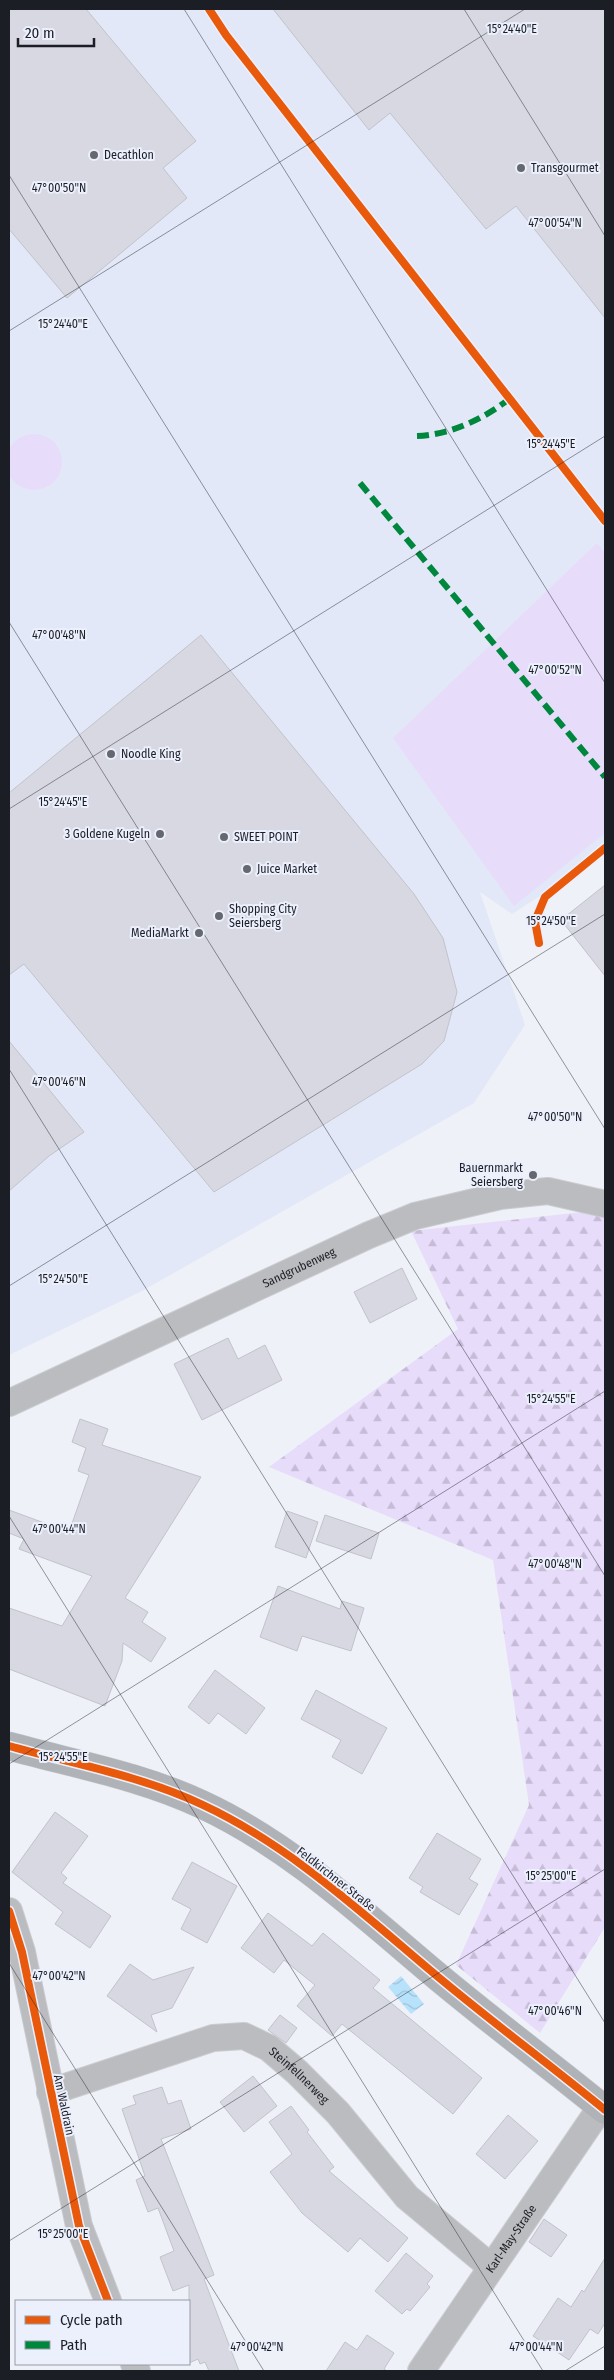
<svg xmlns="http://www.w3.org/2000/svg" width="614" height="2380" font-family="'Fira Sans Condensed',sans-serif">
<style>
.built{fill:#e2e8f7}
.grass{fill:#e8dcfb}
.forest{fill:url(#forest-firs)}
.water{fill:url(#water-waves)}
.building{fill:#d7d8e2;stroke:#c2c3ca}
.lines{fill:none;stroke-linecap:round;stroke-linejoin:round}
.street-casing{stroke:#caccd1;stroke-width:28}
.secondary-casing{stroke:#caccd1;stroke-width:29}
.street{stroke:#babcbf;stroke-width:26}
.secondary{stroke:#afb2b6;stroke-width:28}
.quiet{stroke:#00873e;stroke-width:6;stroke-dasharray:12 6;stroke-linecap:butt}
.cycleway-casing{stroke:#ebf0fc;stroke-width:11}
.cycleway{stroke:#e8590c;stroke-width:8}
.ticks{fill:none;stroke:#1c1e26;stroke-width:1;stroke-opacity:0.45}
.poi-dot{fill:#666870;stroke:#ebf0fc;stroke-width:2}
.labels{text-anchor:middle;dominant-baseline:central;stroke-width:4;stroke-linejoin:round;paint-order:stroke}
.poi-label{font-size:12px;fill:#1c1e26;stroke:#ebf0fc;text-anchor:start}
.street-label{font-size:12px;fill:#1c1e26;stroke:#ebf0fc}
.ticks-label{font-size:12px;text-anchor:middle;fill:#1c1e26;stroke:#ebf0fc;stroke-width:4;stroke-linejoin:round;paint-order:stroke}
</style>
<defs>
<pattern id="forest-firs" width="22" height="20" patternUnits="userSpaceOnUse" patternTransform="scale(1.25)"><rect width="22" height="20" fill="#e8dcfb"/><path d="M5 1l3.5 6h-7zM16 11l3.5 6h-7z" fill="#c6bcd7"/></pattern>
<pattern id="water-waves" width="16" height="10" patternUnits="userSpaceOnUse" patternTransform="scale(1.25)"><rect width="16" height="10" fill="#b8e2fb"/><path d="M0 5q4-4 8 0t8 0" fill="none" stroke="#9ec1d7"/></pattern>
</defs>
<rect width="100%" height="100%" fill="#eff1f8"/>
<!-- built -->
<path class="built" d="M9,9H605V854L512,914L480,892L525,1025L474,1103L142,1291L9,1355Z"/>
<!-- grass -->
<g class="grass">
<circle cx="34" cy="462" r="28"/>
<path d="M597,543L605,553V833L514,906L393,738Z"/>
</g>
<!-- forest -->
<path class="forest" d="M600,1210L605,1212V1927L540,2033L456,1965L529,1805L493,1560L269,1467L458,1329L411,1231Z"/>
<!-- water -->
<path class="water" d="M401,1976L424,2004L411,2014L388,1987Z"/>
<!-- building -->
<g class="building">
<path d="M9,9H86L196,141L163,168L187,198L67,298L9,229Z"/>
<path d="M273,9H605V318L516,206L486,229L390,113L369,130Z"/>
<path d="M201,635L414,894L443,938L457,992L444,1041L422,1064L214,1192L24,964L9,975V793Z"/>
<path d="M605,885V976L561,920Z"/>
<path d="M9,1041L84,1132L49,1156L9,1191Z"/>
<path d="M402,1268L417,1299L370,1323L354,1292Z"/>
<path d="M228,1338L238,1359L265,1345L282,1380L202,1420L174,1364Z"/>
<path d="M80,1419L108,1429L102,1445L201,1477L125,1598L148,1612L142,1622L166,1638L151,1662L123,1643L122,1661L105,1706L9,1669V1608L62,1626L92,1576L19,1549L24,1539L9,1533V1510L69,1532L89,1475L78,1471L86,1448L72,1442Z"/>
<path d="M287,1511L318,1522L306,1558L275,1547Z"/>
<path d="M325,1515L379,1533L371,1559L316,1541Z"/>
<path d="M278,1586L340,1609L342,1601L364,1608L351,1651L302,1636L297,1651L260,1637Z"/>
<path d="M215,1670L265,1708L246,1734L218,1713L209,1724L188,1707Z"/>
<path d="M316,1690L387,1728L362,1774L332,1757L341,1740L301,1719Z"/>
<path d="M55,1812L88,1836L61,1873L67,1878L63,1883L111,1916L90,1948L55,1924L63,1912L12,1872Z"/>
<path d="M437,1833L481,1859L469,1879L478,1884L459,1915L420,1892L423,1887L409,1878Z"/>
<path d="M192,1862L237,1886L207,1943L181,1929L191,1909L172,1899Z"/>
<path d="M268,1913L312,1946L323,1933L380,1980L373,1988L482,2078L453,2114L342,2024L332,2036L297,2006L315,1985L284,1960L274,1973L241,1948Z"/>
<path d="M130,1964L153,1980L194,1967L172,2008L151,2015L157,2032L107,1996Z"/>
<path d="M280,2015L297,2028L286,2043L268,2030Z"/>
<path d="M253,2076L277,2106L244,2132L220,2102Z"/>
<path d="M162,2087L168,2104L181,2100L191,2129L161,2139L214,2275L204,2279L239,2371H209L205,2362L200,2364L198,2359L189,2363V2285L173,2291L160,2257L174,2251L158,2208L148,2212L136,2180L145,2176L122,2109L136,2104L133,2096Z"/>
<path d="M291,2106L309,2130L307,2132L334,2167L329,2171L408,2238L388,2262L360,2238L348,2252L302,2213L270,2172L292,2154L269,2122Z"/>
<path d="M508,2115L538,2141L505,2179L476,2154Z"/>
<path d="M544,2219L567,2235L551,2257L529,2242Z"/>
<path d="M406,2253L433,2276L427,2284L430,2287L410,2311L407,2309L402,2314L375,2291Z"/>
<path d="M605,2258V2323L598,2334L590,2329L569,2360L533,2336L558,2298L571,2307L582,2290L584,2292Z"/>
<path d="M367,2335L394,2353L384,2369L387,2371H326L345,2342L357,2350Z"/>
</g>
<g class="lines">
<!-- street casing -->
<g class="street-casing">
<g id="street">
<path id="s1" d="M9,1403L369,1235L415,1216L500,1196L548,1191L605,1204"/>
<path d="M9,1911L22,1952L79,2226L108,2301"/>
<path id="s2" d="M50,2092L213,2038L244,2036L269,2048L297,2072L338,2113L407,2197L491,2267"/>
<path d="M134,2364L137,2371"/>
<path id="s3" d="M421,2371L601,2107"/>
</g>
</g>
<!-- secondary casing -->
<g class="secondary-casing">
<path id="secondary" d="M9,1746C74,1764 142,1776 203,1805C291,1846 364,1915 437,1976C492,2022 550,2065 605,2110"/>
</g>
<!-- street -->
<use href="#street" class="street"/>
<!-- secondary -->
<use href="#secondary" class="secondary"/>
<!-- quiet -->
<g class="quiet">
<path d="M417,436C449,435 484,419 509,399"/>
<path d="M360,483L605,777"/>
</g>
<!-- cycleway casing -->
<g class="cycleway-casing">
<g id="cycleway">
<path d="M209,9L226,35L605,521"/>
<path d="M539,943L535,921L545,897L605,848"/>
<path d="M9,1746C74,1764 142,1776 203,1805C291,1846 364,1915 437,1976C492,2022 550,2065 605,2110"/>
<path d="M9,1911L22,1952L79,2226L108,2301"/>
</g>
</g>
<!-- cycleway -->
<use href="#cycleway" class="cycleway"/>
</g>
<!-- ticks -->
<path class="ticks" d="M184,9L605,683M464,9L605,236M9,175L605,1129M9,331L525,9M9,622L605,1576M9,809L605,436M9,1069L605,2023M9,1286L605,914M9,1516L543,2371M9,1764L605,1391M9,1963L264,2371M9,2241L605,1869M565,2371L605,2346"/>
<!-- markers -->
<g class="poi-dot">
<circle cx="94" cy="155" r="5"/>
<circle cx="521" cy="168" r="5"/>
<circle cx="111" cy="754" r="5"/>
<circle cx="160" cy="834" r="5"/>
<circle cx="224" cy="837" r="5"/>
<circle cx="247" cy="869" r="5"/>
<circle cx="219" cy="916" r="5"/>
<circle cx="199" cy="933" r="5"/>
<circle cx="533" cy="1175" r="5"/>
</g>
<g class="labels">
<!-- poi labels -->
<g class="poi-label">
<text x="104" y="155">Decathlon</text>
<text x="531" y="168">Transgourmet</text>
<text x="121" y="754">Noodle King</text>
<text x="150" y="834" text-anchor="end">3 Goldene Kugeln</text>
<text x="234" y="837">SWEET POINT</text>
<text x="257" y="869">Juice Market</text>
<text x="229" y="909">Shopping City<tspan x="229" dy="14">Seiersberg</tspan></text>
<text x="189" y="933" text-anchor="end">MediaMarkt</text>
<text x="523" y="1168" text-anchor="end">Bauernmarkt<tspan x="523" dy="14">Seiersberg</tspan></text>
</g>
<!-- street labels -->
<g class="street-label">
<text stroke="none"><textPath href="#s1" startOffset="320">Sandgrubenweg</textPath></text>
<text transform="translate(336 1879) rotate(38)">Feldkirchner Straße</text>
<text stroke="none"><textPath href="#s2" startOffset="271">Steinfellnerweg</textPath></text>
<text transform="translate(64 2105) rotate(78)">Am Waldrain</text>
<text stroke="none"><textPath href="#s3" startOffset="160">Karl-May-Straße</textPath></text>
</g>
</g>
<g class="ticks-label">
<text x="512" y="33">15°24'40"E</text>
<text x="59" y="192">47°00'50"N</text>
<text x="555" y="227">47°00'54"N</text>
<text x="63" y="328">15°24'40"E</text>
<text x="551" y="448">15°24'45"E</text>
<text x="59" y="639">47°00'48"N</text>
<text x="555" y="674">47°00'52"N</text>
<text x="63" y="806">15°24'45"E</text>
<text x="551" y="925">15°24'50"E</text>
<text x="59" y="1086">47°00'46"N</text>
<text x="555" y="1121">47°00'50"N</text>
<text x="63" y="1283">15°24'50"E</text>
<text x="551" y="1403">15°24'55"E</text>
<text x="59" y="1533">47°00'44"N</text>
<text x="555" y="1568">47°00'48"N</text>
<text x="63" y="1761">15°24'55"E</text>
<text x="551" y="1880">15°25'00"E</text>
<text x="59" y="1980">47°00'42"N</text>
<text x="555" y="2015">47°00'46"N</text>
<text x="63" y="2238">15°25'00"E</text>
<text x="257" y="2351">47°00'42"N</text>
<text x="536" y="2351">47°00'44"N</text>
</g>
<!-- border -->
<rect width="614" height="2380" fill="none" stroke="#1c1e26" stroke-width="20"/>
<!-- legend -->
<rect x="15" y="2300" width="175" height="65" fill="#ebf0fc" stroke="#989ca6"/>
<rect x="25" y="2316" width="25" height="8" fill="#e8590c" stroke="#989ca6"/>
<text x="60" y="2325" font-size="15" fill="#1c1e26">Cycle path</text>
<rect x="25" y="2341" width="25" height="8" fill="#00873e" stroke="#989ca6"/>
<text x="60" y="2350" font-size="15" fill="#1c1e26">Path</text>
<!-- scale -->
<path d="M18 38v8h76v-8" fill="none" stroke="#1c1e26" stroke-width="2.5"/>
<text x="25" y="38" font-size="15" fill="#1c1e26" stroke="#ebf0fc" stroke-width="4" paint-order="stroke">20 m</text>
</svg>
